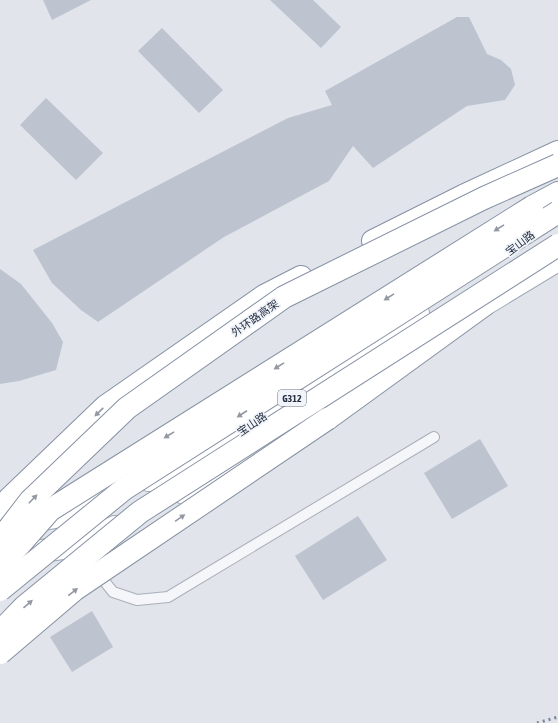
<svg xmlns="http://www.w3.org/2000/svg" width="558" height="723" font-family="'Asap Condensed','Noto Sans SC',sans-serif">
<rect width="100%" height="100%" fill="#e1e5eb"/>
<!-- building -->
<g fill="#bdc3cf">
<path d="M43 0H91L52 20Z"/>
<path d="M270 0H313L341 27 321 48Z"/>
<path d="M457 17H469L487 54 501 60 511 69 515 85 505 100 467 106 373 168 353 146 329 181 224 237 98 322 81 310 52 283 33 250 288 118 332 105 325 91Z"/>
<path d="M162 28 223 90 199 113 138 51Z"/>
<path d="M46 98 103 153 76 180 20 125Z"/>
<path d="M0 269 21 284 52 323 63 342 56 370 19 381 0 384Z"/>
<path d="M480 439 508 486 452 519 424 473Z"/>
<path d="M358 516 387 560 323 600 295 556Z"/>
<path d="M92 611 113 647 72 672 50 637Z"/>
</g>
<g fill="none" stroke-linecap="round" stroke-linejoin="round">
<defs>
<path id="lane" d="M97 572 113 592 137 600 168 597 434 437"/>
<g id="primary">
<path d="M482 306 558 260"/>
<path d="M149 480 200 459 418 313"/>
<path d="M184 493 217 477 347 393"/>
<path d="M33 521 66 515 112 496"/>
<path d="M0 557 76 546 115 527"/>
</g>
<g id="highway">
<path d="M532 207 558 193"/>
<path d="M373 241 463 196 558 152"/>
<path d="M327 419 484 305"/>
<path d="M0 511 9 499 106 406 264 296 301 277"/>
</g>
</defs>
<!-- lane casing -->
<use href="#lane" stroke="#a9afb9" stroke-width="12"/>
<!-- primary casing -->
<use href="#primary" stroke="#9ea8b8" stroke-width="24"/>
<!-- highway casing -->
<use href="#highway" stroke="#8691a3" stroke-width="24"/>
<!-- lane -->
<use href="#lane" stroke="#f4f6f9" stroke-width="10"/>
<!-- primary -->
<use href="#primary" stroke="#fff" stroke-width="22"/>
<!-- highway -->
<use href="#highway" stroke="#fff" stroke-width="22"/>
<!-- rail -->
<path stroke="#788397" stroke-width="3" stroke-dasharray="2 4" stroke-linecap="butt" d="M537 723 558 717"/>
<defs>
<g id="highway-bridge">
<path d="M0 540 30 501 127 408 284 297 484 198 558 165"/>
<path d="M0 567 50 510 532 207"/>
<path d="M0 590 124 489 558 212"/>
<path d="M0 632 24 607 140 512 558 245"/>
<path d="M0 653 74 590 327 419"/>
</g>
</defs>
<!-- highway-bridge casing -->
<use href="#highway-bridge" stroke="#8691a3" stroke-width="24" stroke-linecap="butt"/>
<!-- highway-bridge -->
<use href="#highway-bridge" stroke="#fff" stroke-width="22"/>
</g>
<!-- one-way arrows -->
<defs><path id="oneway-solid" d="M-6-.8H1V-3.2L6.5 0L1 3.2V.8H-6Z"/></defs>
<g fill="#9398a2">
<use href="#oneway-solid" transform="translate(499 228) rotate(148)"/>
<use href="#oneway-solid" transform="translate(389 297) rotate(148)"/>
<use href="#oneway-solid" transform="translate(279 366) rotate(148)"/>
<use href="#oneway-solid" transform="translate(99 412) rotate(136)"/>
<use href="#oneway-solid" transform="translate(242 414) rotate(147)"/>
<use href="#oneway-solid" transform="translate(169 435) rotate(148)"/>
<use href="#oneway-solid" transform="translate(33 499) rotate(-46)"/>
<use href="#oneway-solid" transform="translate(180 518) rotate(-34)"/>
<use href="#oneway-solid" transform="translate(73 592) rotate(-38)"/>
<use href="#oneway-solid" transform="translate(28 604) rotate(-41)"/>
</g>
<g text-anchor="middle" stroke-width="3.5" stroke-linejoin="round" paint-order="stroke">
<!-- shield labels -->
<rect fill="#f1f4f8" stroke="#646c7b" stroke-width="1" x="278" y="390" width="28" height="16" rx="3"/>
<g font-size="10" font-weight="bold" fill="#273145">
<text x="292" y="402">G312</text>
</g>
<!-- street labels -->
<g font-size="11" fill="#273145" stroke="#f1f4f8">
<text transform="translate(520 243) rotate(-37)" y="4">宝山路</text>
<text transform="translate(255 318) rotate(-35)" y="4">外环路高架</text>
<text transform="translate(252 424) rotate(-34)" y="4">宝山路</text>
</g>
</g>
</svg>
